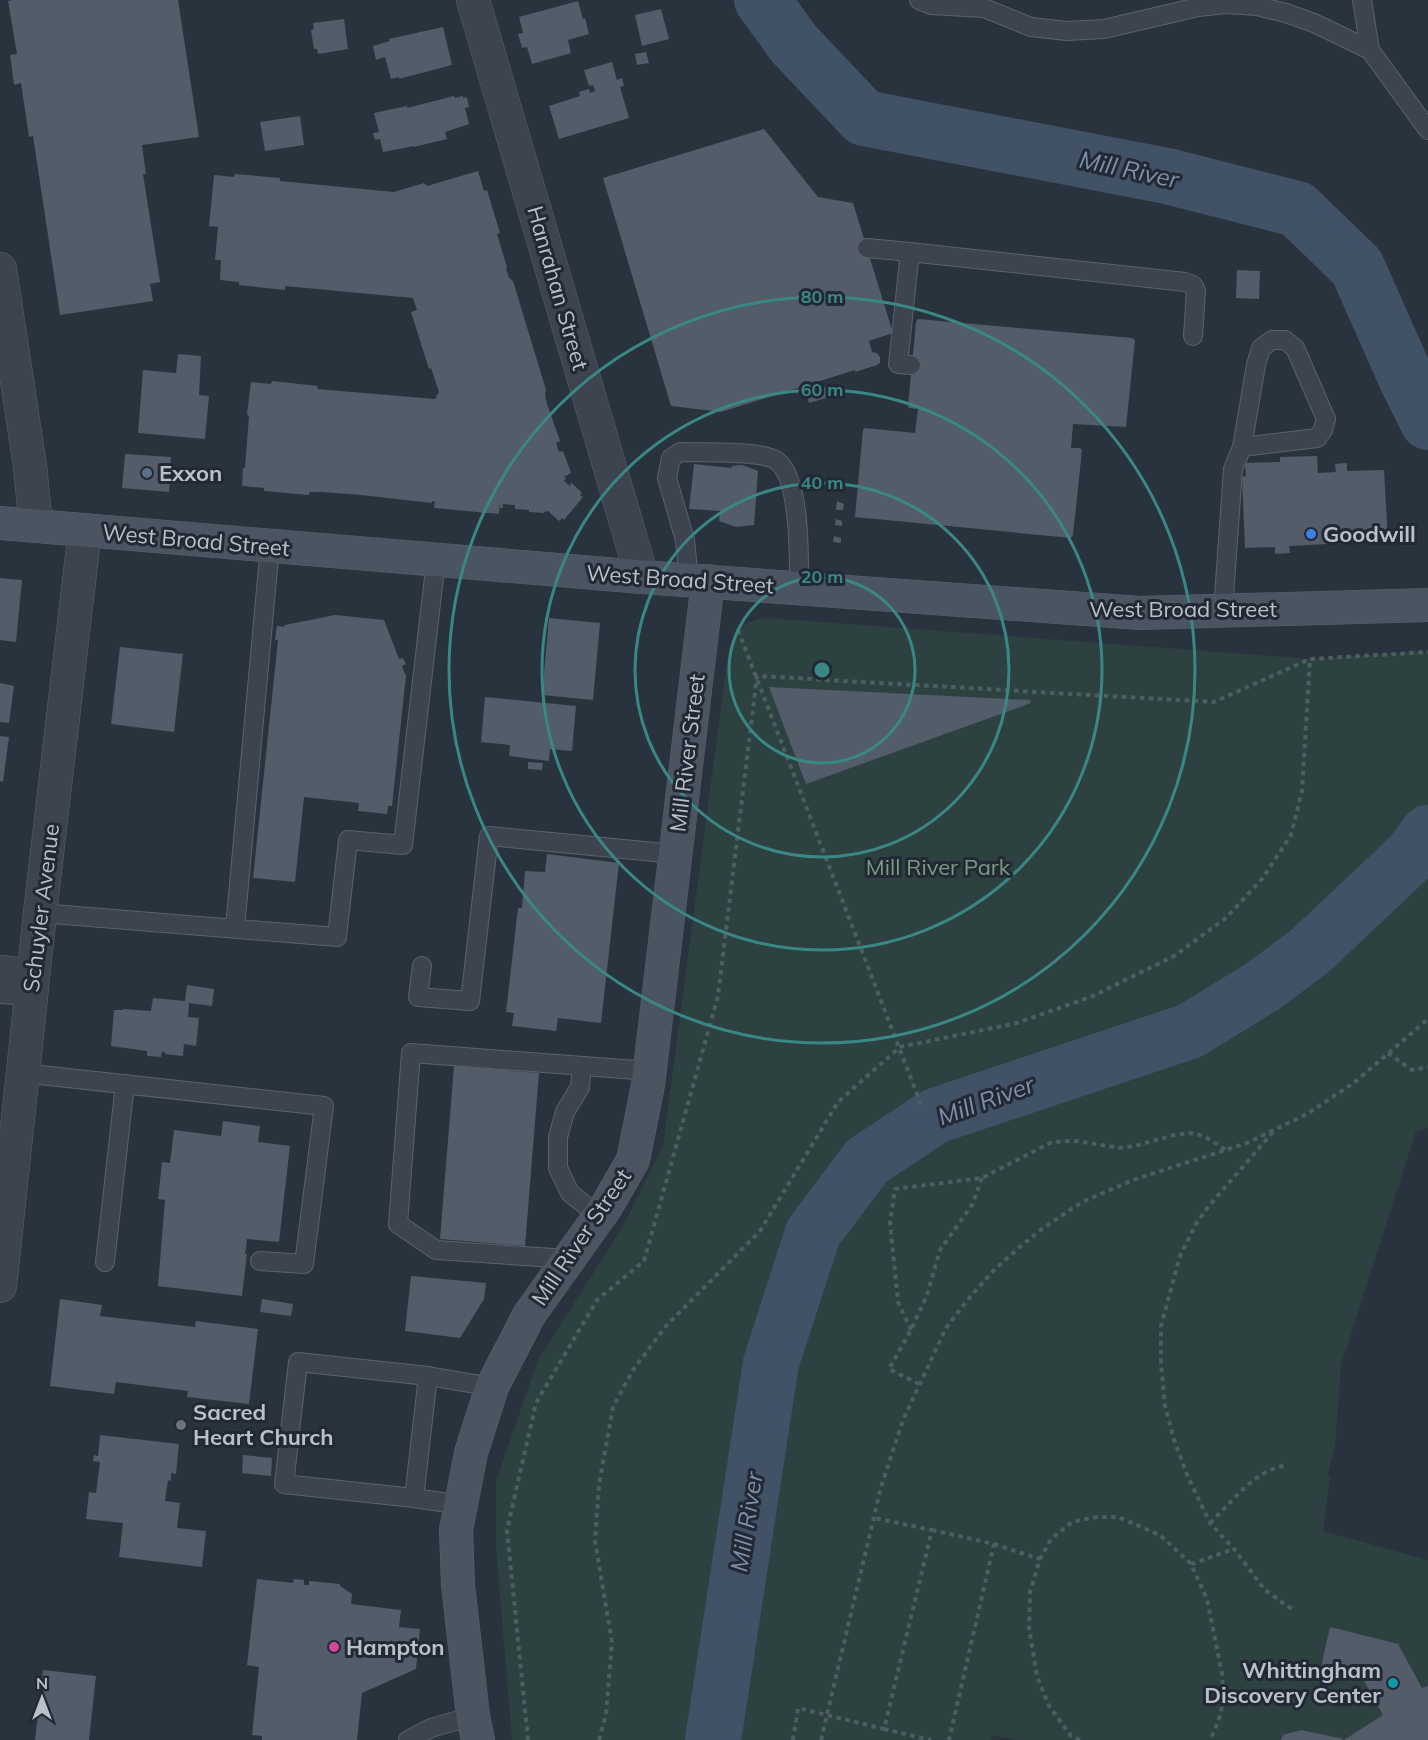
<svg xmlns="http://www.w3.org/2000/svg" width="1428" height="1740" font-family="Mulish,sans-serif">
<rect width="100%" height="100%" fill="#29333e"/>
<!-- green -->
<path fill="#2e4141" d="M769 618 1310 659 1428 651V1128L1416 1131 1341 1365 1335 1447 1328 1473 1330 1478 1323 1531 1428 1560V1740H1015L993 1735 991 1740H512L496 1548V1481L538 1360 624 1225 663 1146 728 654C734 630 744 619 769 618Z"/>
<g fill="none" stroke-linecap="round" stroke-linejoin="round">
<!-- river -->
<g stroke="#415166" stroke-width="56">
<path d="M762 0 794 44 864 118 1167 176 1297 209 1357 267 1407 380 1428 422"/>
<path d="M713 1740 771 1363 813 1233 867 1161 935 1116 1190 1031 1263 986 1310 951 1411 856 1428 833"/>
</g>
</g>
<!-- building -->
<g fill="#535c69">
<path d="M12 0H178L199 137 142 145 146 174H143L160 282 150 284 153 301 60 315 33 136 29 137 21 83 14 85 10 55 17 54 8 1Z"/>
<path d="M578 1 583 19 585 18 589 34 568 40 571 53 532 64 527 47 522 48 518 34 523 33 519 17Z"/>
<path d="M661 9 669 39 642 46 635 15Z"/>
<path d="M344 19 348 49 318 54 317 49H314L311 30 314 29 313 23Z"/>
<path d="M443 27 452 65 399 79V77L391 79 385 57 376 60 373 46 390 41 389 39Z"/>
<path d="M646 52 649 63 637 65 635 54Z"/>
<path d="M612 62 617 80 622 78 624 86 620 87 629 118 559 139 549 106 580 96 579 92 589 89 590 93 595 91 593 85 589 86 584 70Z"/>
<path d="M454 96 455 98 463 96V98L467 97 469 107 465 108 469 124 445 132 447 139 414 147V146L383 152 380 139 375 140 373 133 379 132 374 113 407 106V108Z"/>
<path d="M300 116 304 145 265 151 260 122Z"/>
<path d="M764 129 818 197 853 203 893 333 869 341 872 352 877 353 880 357V363L877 365 855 372V370L721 412 671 406 603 178Z"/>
<path d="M478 171 484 191 487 190 500 233 497 234 507 267 506 268 509 278 513 281 546 390 545 394 547 404 560 441 556 443 559 452 563 451 571 473 564 477 566 478 564 481 570 486 571 482 582 493 580 495 583 497 564 520 562 518 559 521 548 511 544 512V513L529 512V510L515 509V505L503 504V508H500V501L499 514 434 508 435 502 432 501V503L361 495 322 492H309V495L264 491V488L242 486 243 468H245L249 416 247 414 251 382 271 384 272 381 318 386 317 389 435 399 439 392 431 368 429 369 411 312 417 310 413 298 285 286V290L239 285V282L220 280 221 260H215L218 227 209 226 214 175 234 177 235 174 280 178V181L394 192 424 183 427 186Z"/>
<path d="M1237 270 1260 271 1259 299 1236 298Z"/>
<path d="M918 319 1132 338 1135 340 1126 427 1073 424 1071 448H1080L1082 450 1073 535 1071 538 855 517 863 430 865 428 915 433 918 409 909 408 908 406 916 322Z"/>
<path d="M178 354 201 356 199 395 209 396 205 439 138 433 143 370 176 373Z"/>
<path d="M830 385 831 387 835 385 837 393 832 394 833 396 809 403 806 393Z"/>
<path d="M125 454 171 457 169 492 122 488Z"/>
<path d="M1317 456 1318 473 1336 472 1335 464 1347 463V471L1384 470 1388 541 1289 546 1290 553 1275 554V547L1245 548 1242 477 1246 476 1245 463 1280 462V457Z"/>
<path d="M694 464 731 468 732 466 742 465 758 471 754 525 736 527 719 521 720 511 689 509Z"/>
<path d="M837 501 844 504 843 510H836Z"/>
<path d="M836 519 842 521V526L835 525Z"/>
<path d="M834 536 841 538V543L833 542Z"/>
<path d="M0 578 22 580 16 642 0 640Z"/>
<path d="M335 615 384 620 399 659 403 658 406 664 402 666 406 676 392 806H388L387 814 358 811 359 803 304 797 295 882 253 878 278 640H275L277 626 284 627 285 625Z"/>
<path d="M549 618 600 623 593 700 542 695Z"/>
<path d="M120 647 183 654 174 732 111 724Z"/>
<path d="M0 683 14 686 9 723 0 722Z"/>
<path d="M769 687 1030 700 1031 703 806 784Z"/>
<path d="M485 697 576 706 572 751 550 749 549 761 509 756 510 745 481 742Z"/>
<path d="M0 736 9 737 3 782 0 781Z"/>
<path d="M528 762 543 763 542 770 528 769Z"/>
<path d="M547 854 619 863 601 1023 558 1018 556 1031 512 1026 514 1013 506 1012 518 908H522L525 871 545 872Z"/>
<path d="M187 985 214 989 212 1006 189 1003 188 1017 199 1018 196 1046 184 1044 183 1056 165 1054V1052H162L161 1057 147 1056V1051L111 1046 114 1010H123V1009L151 1011 153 998 185 1001Z"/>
<path d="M454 1066 539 1073 525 1246 440 1239Z"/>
<path d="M223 1121 260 1126 258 1142 290 1146 279 1242 247 1239 245 1254H247L242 1296 158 1286 165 1200 158 1199 162 1162 170 1163 174 1130 221 1136Z"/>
<path d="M411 1276 486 1283 484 1299 460 1338 405 1331Z"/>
<path d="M60 1299 102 1305 100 1316 195 1327 196 1321 258 1329 249 1404 187 1397 188 1391 116 1382 114 1394 50 1386Z"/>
<path d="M262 1299 293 1304 291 1316 260 1312Z"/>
<path d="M100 1435 179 1444 176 1474 171 1473V1481L168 1480 165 1501 180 1503 177 1528 206 1531 202 1567 119 1557 123 1523 86 1519 89 1492 96 1493 100 1462 93 1461 94 1455 98 1456Z"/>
<path d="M243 1455 272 1458 271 1476 242 1473Z"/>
<path d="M257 1579 293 1583 294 1579 304 1580V1585H309V1581L340 1584V1586L352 1594 351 1604 401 1610 399 1627 420 1629 416 1669 362 1693 357 1740H262V1736L252 1735 259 1667 247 1665Z"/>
<path d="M1330 1627 1398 1644 1422 1688 1428 1686V1740H1344L1383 1715 1364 1681 1321 1667Z"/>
<path d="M43 1670 96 1676 89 1740H35Z"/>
<path d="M1301 1730 1343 1739V1740H1281L1283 1735Z"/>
</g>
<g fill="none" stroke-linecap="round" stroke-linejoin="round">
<defs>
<g id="lane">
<path d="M919 0 931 5 984 8 1031 27 1067 31 1104 29 1198 7 1225 4 1257 6 1286 13 1314 23 1370 50"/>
<path d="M1362 0 1370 50 1428 130"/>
<path d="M867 248 910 252"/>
<path d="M911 365 898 364 910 252 1185 282 1193 285 1196 291 1193 336"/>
<path d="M689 580 685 540 667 478 671 458 680 452C701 453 763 450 777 461 801 479 799 559 799 587"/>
<path d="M1223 611 1233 469 1242 447 1256 365 1261 348 1272 340H1285L1295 348 1326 419 1323 430 1317 438 1242 447"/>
<path d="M40 913 337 937 348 840 403 845 436 560"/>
<path d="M235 928 270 546"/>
<path d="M422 966 418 997 470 1001 489 836 675 854"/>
<path d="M0 994 31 996"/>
<path d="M582 1066 580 1087 565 1112 558 1137V1168L570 1193 599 1216"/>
<path d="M22 1073 324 1106 304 1264 260 1261"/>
<path d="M568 1259 436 1250 398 1224 411 1053 649 1071"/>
<path d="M105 1262 125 1084"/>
<path d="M414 1498 428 1376"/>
<path d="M461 1505 414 1498 284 1484 298 1362 428 1376 492 1387"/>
<path d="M408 1740 431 1728 473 1716"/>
</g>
<g id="street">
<path d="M473 0 642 577"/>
<path d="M0 269 30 466 36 526"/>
<path d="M0 972 33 976"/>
<path d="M0 1286 40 913 85 530"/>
</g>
<g id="secondary">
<path d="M0 523 642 577 1140 613 1428 605"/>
<path d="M478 1740 473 1716 458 1585 456 1530 471 1453 492 1387 529 1315 606 1207 633 1160 648 1085 708 581"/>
</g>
</defs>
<!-- lane casing -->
<use href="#lane" stroke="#5b626c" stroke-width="20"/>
<!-- street casing -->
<use href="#street" stroke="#5b626c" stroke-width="34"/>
<!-- secondary casing -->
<use href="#secondary" stroke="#5b626c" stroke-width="34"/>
<!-- path -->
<g stroke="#4d5e60" stroke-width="4" stroke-dasharray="4.5 4.5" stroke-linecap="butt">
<path d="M738 630 922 1107"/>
<path d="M1388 1053 1412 1070 1428 1067"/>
<path d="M1273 1132 1208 1207 1196 1224 1180 1256 1161 1326V1364L1165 1406 1174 1440 1188 1477 1210 1523 1234 1549 1265 1590 1293 1610"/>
<path d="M911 1330 898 1302 890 1223 895 1189 982 1178 1050 1143 1064 1141H1077L1120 1148 1135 1146 1174 1135 1190 1133 1204 1136 1226 1150"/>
<path d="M919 1384 889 1369 911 1330 927 1295 940 1250 972 1205 982 1178"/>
<path d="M1210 1523C1234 1500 1253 1471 1287 1465"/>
<path d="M932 1530 994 1544 949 1740"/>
<path d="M994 1544 1040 1559"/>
<path d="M1191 1564 1234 1549"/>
<path d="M884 1729 931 1740"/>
<path d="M528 1740 507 1530 536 1403 597 1300 644 1261 718 996 757 676 1214 702 1310 659 1428 652"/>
<path d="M599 1740 606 1714 612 1642 595 1541 599 1485 613 1407 633 1370 666 1326 760 1231 838 1102 900 1047 1017 1023 1093 996 1174 956 1226 918 1262 879 1291 835 1302 791 1310 659"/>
<path d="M793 1740 798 1708 884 1729 932 1530 874 1518"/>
<path d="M821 1740 881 1487 903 1420 946 1328 970 1297 996 1268 1021 1246 1042 1229 1082 1202 1133 1180 1247 1143 1307 1114 1355 1082 1428 1019"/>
<path d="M1080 1740 1071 1736 1049 1706 1037 1676 1029 1628 1030 1592 1040 1559 1051 1539 1072 1522 1097 1517H1118L1160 1535 1191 1564 1207 1599 1222 1674 1223 1691 1221 1713 1214 1732 1209 1740"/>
</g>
<!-- lane -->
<use href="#lane" stroke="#3d444f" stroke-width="18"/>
<!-- street -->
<use href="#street" stroke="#3d444f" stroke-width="33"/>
<!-- secondary -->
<use href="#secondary" stroke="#4b5461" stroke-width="33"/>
</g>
<!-- distance rings -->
<g fill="none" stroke="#3a8885" stroke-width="3">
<circle cx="822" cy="670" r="93"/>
<circle cx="822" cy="670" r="187"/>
<circle cx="822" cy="670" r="280"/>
<circle cx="822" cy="670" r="373"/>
</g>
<!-- markers -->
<circle fill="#5c6f8a" stroke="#222934" stroke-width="2" cx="147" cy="473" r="6"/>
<circle fill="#3f7fe0" stroke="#222934" stroke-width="2" cx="1311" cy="534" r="6"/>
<circle fill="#6b7280" stroke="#222934" stroke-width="2" cx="181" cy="1425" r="6"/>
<circle fill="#d1479c" stroke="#222934" stroke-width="2" cx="334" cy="1647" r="6"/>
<circle fill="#0f9aa8" stroke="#222934" stroke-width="2" cx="1393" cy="1683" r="6"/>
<g text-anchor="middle" stroke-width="6" stroke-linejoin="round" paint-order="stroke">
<!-- street labels -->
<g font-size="22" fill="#b9c0c9" stroke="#222934">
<text transform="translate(558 288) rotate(74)" y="8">Hanrahan Street</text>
<text transform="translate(196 540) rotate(5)" y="8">West Broad Street</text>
<text transform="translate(680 579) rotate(4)" y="8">West Broad Street</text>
<text x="1183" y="617">West Broad Street</text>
<text transform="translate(687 753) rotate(-83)" y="8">Mill River Street</text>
<text transform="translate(41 908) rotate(-83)" y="8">Schuyler Avenue</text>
<text transform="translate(581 1237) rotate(-56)" y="8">Mill River Street</text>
</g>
<!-- poi labels -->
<g font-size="22" font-weight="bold" fill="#b9c0c9" stroke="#222934" text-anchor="start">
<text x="159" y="481">Exxon</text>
<text x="1323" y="542">Goodwill</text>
<text x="193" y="1420">Sacred<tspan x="193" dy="25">Heart Church</tspan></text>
<text x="346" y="1655">Hampton</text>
<text x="1381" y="1678" text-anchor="end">Whittingham<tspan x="1381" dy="25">Discovery Center</tspan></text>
</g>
<!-- park labels -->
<g font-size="22" fill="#7a9c82" stroke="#222934">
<text x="938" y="875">Mill River Park</text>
</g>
<!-- water labels -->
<g font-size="24" font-style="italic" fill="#7e91a9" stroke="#222934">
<text transform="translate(1129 170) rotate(12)" y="8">Mill River</text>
<text transform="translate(986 1101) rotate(-20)" y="8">Mill River</text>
<text transform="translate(747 1522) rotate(-81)" y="8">Mill River</text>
</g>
</g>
<circle cx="822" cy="670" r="9" fill="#3a8885" stroke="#222934" stroke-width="3"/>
<g font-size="18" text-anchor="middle" font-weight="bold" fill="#3a8885" stroke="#222934" stroke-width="6" stroke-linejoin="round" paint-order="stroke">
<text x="822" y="303">80 m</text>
<text x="822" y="396">60 m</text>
<text x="822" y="489">40 m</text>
<text x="822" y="583">20 m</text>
</g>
<!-- north arrow -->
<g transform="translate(42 1698)" stroke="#222934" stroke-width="4.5" paint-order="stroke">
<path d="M0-4.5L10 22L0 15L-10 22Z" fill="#b9c0c9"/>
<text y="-9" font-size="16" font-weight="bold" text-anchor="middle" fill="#b9c0c9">N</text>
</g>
</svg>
